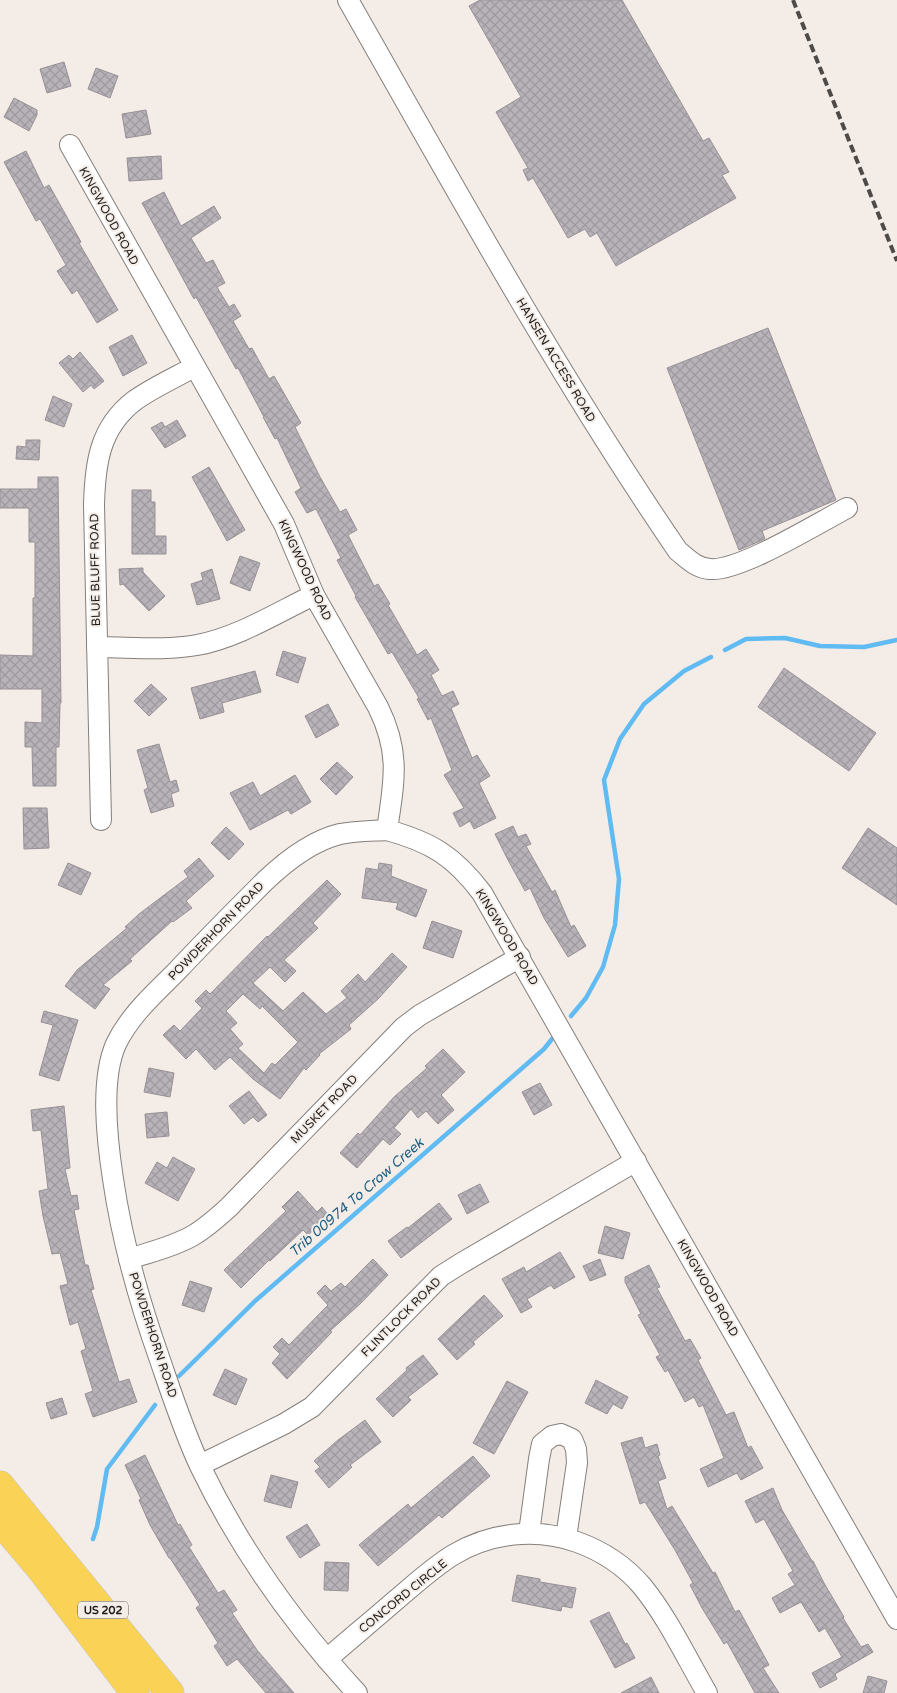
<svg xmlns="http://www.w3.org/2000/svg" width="897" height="1693" font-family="'Varela Round',sans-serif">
<defs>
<pattern id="building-cross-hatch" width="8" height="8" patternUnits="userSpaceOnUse" patternTransform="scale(1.25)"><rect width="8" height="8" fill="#b8b3b8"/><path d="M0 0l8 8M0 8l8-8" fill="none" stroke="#9e999e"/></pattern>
</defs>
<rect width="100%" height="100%" fill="#f3ece7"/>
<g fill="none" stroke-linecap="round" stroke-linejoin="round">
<!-- stream -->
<g stroke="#61bbf3" stroke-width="4.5">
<path d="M725 650 746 639 785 638 820 646 864 647 897 640"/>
<path d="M571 1016 586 998 603 967 615 925 619 879 604 780 620 739 644 704 684 671 711 657"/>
<path d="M179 1376 255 1301 544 1049 552 1039"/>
<path d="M93 1539 97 1527 107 1469 155 1405"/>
</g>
</g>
<!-- building -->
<g fill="url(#building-cross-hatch)" stroke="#979196" fill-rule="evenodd">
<path d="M480 0H622L703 141 709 138 729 172 722 175 736 198 616 266 597 233 590 237 585 229 568 238 533 178 528 181 523 170 528 168 496 112 521 97 469 6Z"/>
<path d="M64 62 71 86 47 93 40 69Z"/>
<path d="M96 68 118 76 110 98 88 89Z"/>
<path d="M14 98 37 110V115L29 131 4 117Z"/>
<path d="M146 110 151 134 126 138 122 114Z"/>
<path d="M26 151 44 188 49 185 81 242 79 243 118 310 97 323 77 290 72 294 57 271 66 265 40 219 36 221 4 162Z"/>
<path d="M161 156 162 179 129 181 127 158Z"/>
<path d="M164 192 181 226 214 206 221 218 191 238 206 263 213 260 225 283 217 287 229 307 234 304 241 316 233 321 249 349 252 348 269 379 274 376 301 423 295 427 320 477 340 512 346 509 357 530 348 535 374 586 378 584 390 604 388 605 417 655 426 649 439 670 431 675 442 696 453 691 459 704 451 708 472 758 477 755 490 776 479 783 496 818 474 829 470 821 460 827 453 813 464 808 444 775 452 770 431 718 428 720 417 699 419 698 392 652 388 654 355 597 356 596 337 560 341 558 316 509 307 513 295 492 301 488 277 438 275 439 263 417H264L238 368 236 369 196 297 194 299 142 203Z"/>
<path d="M768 328 836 500 762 531 765 539 739 550 667 368Z"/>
<path d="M132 335 147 363 123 376 109 347Z"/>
<path d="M80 352 104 381 94 389 91 385 83 392 59 363 69 355 73 359Z"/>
<path d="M53 396 72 404 64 427 45 420Z"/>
<path d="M177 420 186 436 165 448 151 428 162 422 165 427Z"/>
<path d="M26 440H40L39 460 16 459 17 446 26 447Z"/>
<path d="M209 467 245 530 227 541 192 477Z"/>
<path d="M38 477H58L61 703H60L59 747H56V786H33L32 747H25V722L42 723V689H0V655L33 656V598H35V542H29V508H0V489H38Z"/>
<path d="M132 490H151V502H155V536H166V554H132Z"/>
<path d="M240 556 260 563 250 591 230 583Z"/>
<path d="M143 568V572L165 596 149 611 123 584 120 585 119 569Z"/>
<path d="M212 569 220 599 197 605 191 584 203 580 201 573Z"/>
<path d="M283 651 306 658 298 683 276 675Z"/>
<path d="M784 668 876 733 849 771 758 707Z"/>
<path d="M255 671 261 692 222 703 224 712 200 719 191 688Z"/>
<path d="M151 684 167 699 149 716 134 701Z"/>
<path d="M328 704 339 725 316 738 305 716Z"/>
<path d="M159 744 170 782 176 780 179 791 171 794 174 806 151 813 144 790 148 788 137 750Z"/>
<path d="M337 762 353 777 336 795 320 779Z"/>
<path d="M295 775 311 802 291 814 288 810 250 830 230 793 253 782 260 796Z"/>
<path d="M23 808H47L49 848 24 849Z"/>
<path d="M513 826 518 837 526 834 531 844 526 846 552 892 555 890 571 927 574 925 586 946 568 957 544 918 530 888 525 891 508 860 495 834Z"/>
<path d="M226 827 244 844 229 860 211 843Z"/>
<path d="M868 828 897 848V905L842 868Z"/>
<path d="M199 858 214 876 186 901 192 908 173 922 172 921 130 959 132 961 103 985 110 989 95 1009 65 986 77 970 127 928 125 927 139 914 188 877 184 871Z"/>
<path d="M68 863 91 873 81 895 58 885Z"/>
<path d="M379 863 392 865 391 876 427 890 416 917 396 909 398 903 362 898 366 868 378 870Z"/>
<path d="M327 880 341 894 313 923 318 928 284 960 296 971 285 982 270 967 253 983 283 1011 303 992 326 1014 347 998 341 991 358 974 365 982 392 953 407 967 378 999 349 1025 351 1029 319 1054 320 1055 306 1070 304 1068 280 1099 253 1079 230 1057 215 1070 196 1049 186 1059 163 1035 174 1025 180 1031 202 1008 195 1001 206 990 210 994 267 936 268 937ZM243 994 260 1009 262 1006 298 1042 275 1065 272 1063 264 1073 238 1048 243 1044 230 1029 237 1023 226 1011Z"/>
<path d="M432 921 462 931 453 958 423 948Z"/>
<path d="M44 1011 78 1020 59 1081 39 1075 53 1025 41 1022Z"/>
<path d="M443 1049 465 1072 441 1095 454 1110 438 1124 426 1111 418 1118 411 1109 394 1128 401 1134 390 1145 383 1139 357 1168 340 1153 358 1133 360 1135 394 1097 427 1068 425 1066Z"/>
<path d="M149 1068 174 1073 170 1097 144 1092Z"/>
<path d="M540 1083 552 1105 534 1115 522 1092Z"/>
<path d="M249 1091 267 1115 258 1122 253 1117 244 1124 229 1106Z"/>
<path d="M64 1106 70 1168 65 1169 71 1196 77 1195 79 1209 74 1210 85 1265H88L94 1289 91 1290 119 1382 129 1379 137 1402 93 1417 85 1394 93 1391 81 1351 86 1349 78 1322 70 1325 60 1286 68 1284 60 1253 52 1254 43 1216 39 1191 48 1189 41 1130 33 1131 31 1110Z"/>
<path d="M167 1112 169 1136 147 1138 145 1114Z"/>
<path d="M173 1157 195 1169 178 1201 145 1183 157 1162 167 1168Z"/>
<path d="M480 1184 489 1202 467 1214 458 1195Z"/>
<path d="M298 1191 317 1212 322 1207 329 1216 308 1235 303 1230 270 1261 269 1260 241 1288 224 1270 286 1211 282 1207Z"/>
<path d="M439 1203 452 1219 401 1258 388 1241 407 1227 408 1228Z"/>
<path d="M605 1226 630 1233 623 1259 598 1253Z"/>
<path d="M560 1252 575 1277 554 1289 551 1285 527 1299 532 1307 521 1313 502 1279 524 1267 526 1272Z"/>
<path d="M373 1259 388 1275 360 1304 330 1331 332 1332 287 1379 272 1363 280 1354 273 1347 282 1338 289 1345 328 1305 317 1293 325 1285 331 1291 341 1283 345 1287Z"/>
<path d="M600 1259 606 1275 590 1281 583 1266Z"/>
<path d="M649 1265 660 1287 657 1288 685 1341 690 1339 701 1358 698 1360 726 1415 734 1412 748 1448 751 1446 763 1468 741 1480 737 1473 708 1487 700 1469 724 1458 703 1405 699 1407 694 1397 685 1402 668 1370 665 1372 656 1357 660 1355 638 1315 641 1314 625 1282V1277Z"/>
<path d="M190 1281 212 1288 204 1312 182 1305Z"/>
<path d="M484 1295 503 1316 473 1342 475 1344 457 1360 438 1339Z"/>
<path d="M423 1355 438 1374 408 1397 411 1400 393 1417 376 1399 407 1370 406 1368Z"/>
<path d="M225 1369 247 1379 236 1405 213 1395Z"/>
<path d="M596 1380 628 1397 622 1409 613 1404 607 1414 585 1403Z"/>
<path d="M507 1381 528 1392 494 1454 473 1443Z"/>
<path d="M62 1398 67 1414 51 1419 46 1403Z"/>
<path d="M365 1420 381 1442 350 1465 352 1467 329 1488 315 1471 320 1467 314 1461 338 1440Z"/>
<path d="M642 1437 645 1448 657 1444 660 1455 658 1456 666 1478 658 1481 667 1509 672 1506 713 1573 715 1572 735 1612 739 1610 769 1665 763 1668 779 1693H755L727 1642 724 1644 702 1608 690 1585 693 1583 675 1550 645 1502 640 1504 621 1443Z"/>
<path d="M145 1455 178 1525 180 1524 192 1545 189 1547 218 1593 224 1590 237 1610 232 1613 257 1650 294 1693H266L237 1659 227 1666 214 1646 218 1643 196 1608 200 1605 170 1558H169L150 1525 139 1500 141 1499 125 1465Z"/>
<path d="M473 1456 490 1476 442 1518 439 1515 378 1566 359 1545 408 1504 411 1508Z"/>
<path d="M271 1475 298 1482 291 1508 264 1501Z"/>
<path d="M773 1488 782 1510 812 1561H813L824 1583 844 1617 843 1618 861 1647 868 1644 873 1652 835 1674 837 1679 820 1688 812 1673 842 1657 825 1628 819 1632 801 1602 780 1613 772 1598 795 1585 788 1574 793 1571 764 1519 756 1523 745 1501Z"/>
<path d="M307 1524 320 1545 300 1558 286 1537Z"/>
<path d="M325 1562 349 1563 348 1591 324 1590Z"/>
<path d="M517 1575 540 1579V1582L576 1588 572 1608 562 1606 561 1611 512 1601Z"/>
<path d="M609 1612 625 1644 627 1643 635 1658 615 1668 590 1621Z"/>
<path d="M868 1676 887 1681 884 1693H863Z"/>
<path d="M651 1677 659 1693H621Z"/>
</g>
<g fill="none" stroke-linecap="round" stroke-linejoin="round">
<defs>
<g id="minor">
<path d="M348 0C454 186 557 374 678 551 688 559 696 568 710 569 739 572 818 523 847 508"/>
<path d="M70 145 284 524 314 595 378 707C401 753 394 782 387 830 431 842 454 856 482 893L897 1619"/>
<path d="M97 647C130 647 165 651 197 645 237 638 278 612 314 595"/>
<path d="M101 820 94 505C95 465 99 428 134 401 150 389 176 377 194 367"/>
<path d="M129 1259C150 1252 173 1247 192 1236 206 1228 218 1217 229 1207L404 1027 420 1015 520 957"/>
<path d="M200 1465 284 1424 312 1407 441 1276 460 1264 636 1161"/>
<path d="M529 1533 539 1459 542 1444 552 1436 561 1434 572 1439 576 1449 577 1463 566 1538"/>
<path d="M327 1659C350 1639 373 1620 396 1600 414 1585 432 1568 453 1555 490 1533 535 1527 577 1542 602 1551 624 1565 642 1586 668 1618 686 1657 707 1693"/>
<path d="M357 1693C295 1626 240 1549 200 1466 184 1432 172 1395 160 1360 139 1301 122 1241 113 1179 107 1140 100 1080 116 1044 130 1015 154 994 176 972 205 941 235 911 265 881 286 861 311 841 340 834 355 831 371 831 387 830"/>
</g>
<g id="highway">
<path d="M0 1485 170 1693"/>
<path d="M0 1521 39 1567 135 1693"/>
</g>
</defs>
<!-- minor casing -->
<use href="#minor" stroke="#857f7b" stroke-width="22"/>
<!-- highway casing -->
<use href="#highway" stroke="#c9c8c8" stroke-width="29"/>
<!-- minor -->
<use href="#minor" stroke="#fff" stroke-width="20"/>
<!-- highway -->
<use href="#highway" stroke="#fad255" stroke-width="28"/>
<!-- rail -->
<path stroke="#4e4a48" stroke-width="4" stroke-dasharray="8 4" stroke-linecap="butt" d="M793 0 897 261"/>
</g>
<g text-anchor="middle" stroke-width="4" stroke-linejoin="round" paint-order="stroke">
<!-- shield labels -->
<rect fill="#f3ece7" stroke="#5d5a57" stroke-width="1" x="78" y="1601.5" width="50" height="17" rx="4"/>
<g font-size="11" font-weight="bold" fill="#1d1b19">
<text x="103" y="1614">US 202</text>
</g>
<!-- street labels -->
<g font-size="12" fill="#1d1b19" stroke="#f3ece7">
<text transform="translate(109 216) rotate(61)" y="4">KINGWOOD ROAD</text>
<text transform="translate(556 360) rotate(59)" y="4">HANSEN ACCESS ROAD</text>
<text transform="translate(95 570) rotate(-91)" y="4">BLUE BLUFF ROAD</text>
<text transform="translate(305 570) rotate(65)" y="4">KINGWOOD ROAD</text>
<text transform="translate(216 931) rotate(-46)" y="4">POWDERHORN ROAD</text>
<text transform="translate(507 937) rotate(59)" y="4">KINGWOOD ROAD</text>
<text transform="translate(324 1109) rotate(-46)" y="4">MUSKET ROAD</text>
<text transform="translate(708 1288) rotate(60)" y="4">KINGWOOD ROAD</text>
<text transform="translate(401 1317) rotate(-45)" y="4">FLINTLOCK ROAD</text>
<text transform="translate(153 1335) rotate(72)" y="4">POWDERHORN ROAD</text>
<text transform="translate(403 1596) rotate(-39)" y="4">CONCORD CIRCLE</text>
</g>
<!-- water labels -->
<g font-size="14" font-style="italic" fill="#195d82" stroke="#f3ece7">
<text transform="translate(356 1197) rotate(-41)" y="5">Trib 00974 To Crow Creek</text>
</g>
</g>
</svg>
